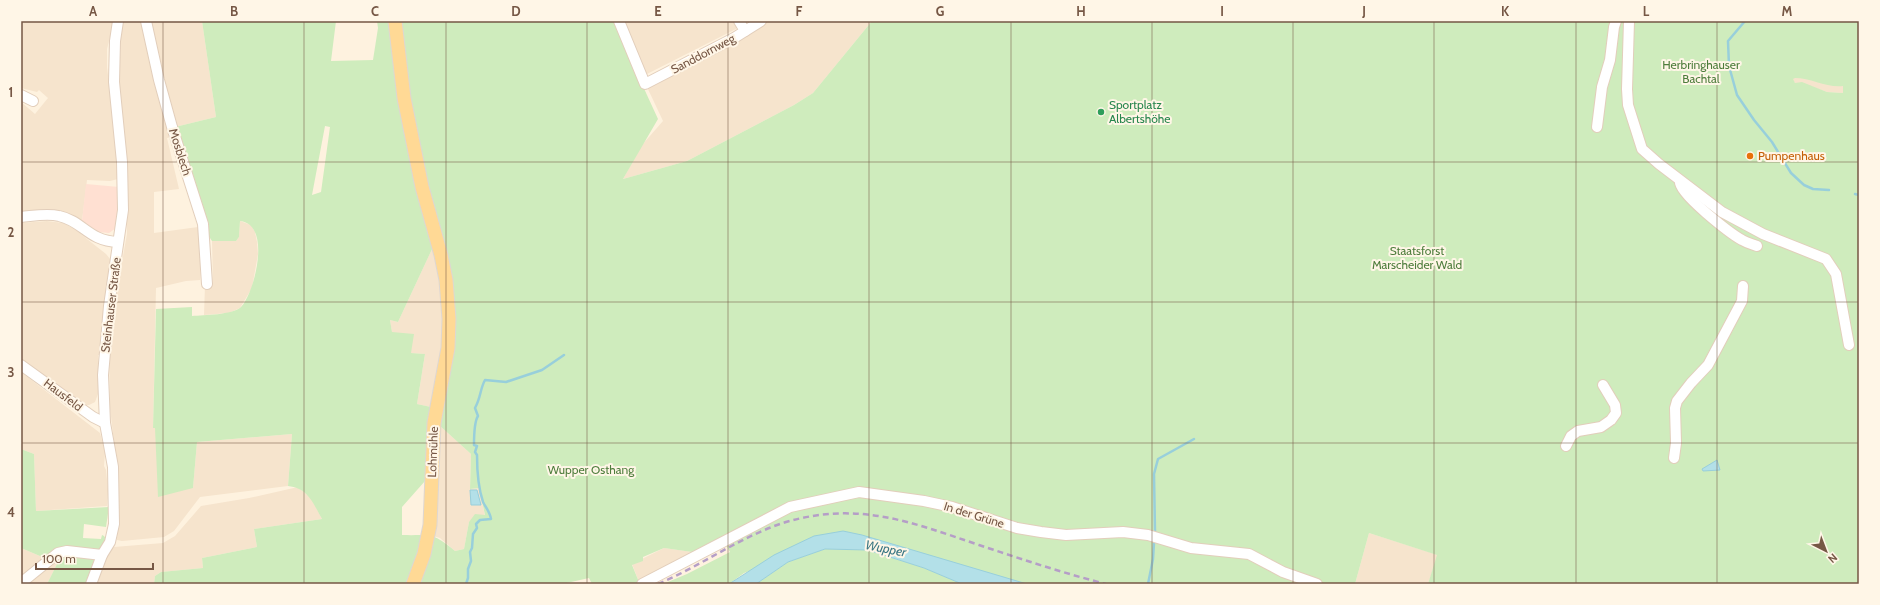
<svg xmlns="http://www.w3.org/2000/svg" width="1880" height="605" font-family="Cabin,sans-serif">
<rect width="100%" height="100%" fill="#fef2df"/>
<!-- residential -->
<g fill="#f6e4cd">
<path d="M21 21H114L107 49V67L116 139 118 179 110 181 87 180 82 221 63 212H21V102L35 114 48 98 39 90 37 92 21 88Z"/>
<path d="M124 21H143L172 137 167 138 179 189 154 192V233L198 227 201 249 200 280 186 281 156 288 153 428H155L193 488 197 442 292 434 288 486 200 497 174 531 164 537 122 541 117 540 119 485 110 408 109 346 110 328 127 234V170L119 87 121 33Z"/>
<path d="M148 21H202L216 117 175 127Z"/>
<path d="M621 21H734L737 26 736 29 645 75Z"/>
<path d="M767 21H872L813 93 794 105 687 161 623 179 642 145 663 121 647 87 736 40Z"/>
<path d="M1799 75 1843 76V93L1827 92 1802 83H1795L1792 79Z"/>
<path d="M47 221 63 223 73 228 106 254 110 259 101 355H98V394L95 402 89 405H85L21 361V223Z"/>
<path d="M240 221 251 225 255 232 257 242 258 254 252 288 240 308 229 313 204 315 205 285 213 284 212 241H236L239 237Z"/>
<path d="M433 247 441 283 443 300V347L431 407 417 404 425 354 411 353 392 332 390 320 398 322Z"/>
<path d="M21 372 100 433 105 452 104 466 106 470 108 490 107 506 36 511 34 454 21 449Z"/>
<path d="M439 425 471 454 470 489 479 488 485 516 469 522 464 549 455 551 440 538 430 535Z"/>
<path d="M298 487 312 499 322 519 254 529 257 547 202 558 203 568 161 572 155 576 154 584H94L108 553 114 547 163 543 175 536 201 506 249 498Z"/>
<path d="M1369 533 1438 555 1428 584H1355Z"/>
<path d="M21 548 47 559 62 554 47 584H21Z"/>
<path d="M664 548 692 552 693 553 639 582 632 564Z"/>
</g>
<!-- commercial -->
<path fill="#ffe0d2" d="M86 184 119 187 116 228 109 233 99 232 82 221Z"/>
<!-- green -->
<g fill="#cfecbd" fill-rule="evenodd">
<path d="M202 21H336L331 61 373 60 378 28 377 21H613L658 119 623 179 687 161 794 105 813 93 872 21H1859V584H1428L1437 555 1369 533 1355 584H989L878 546 824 542 744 573 729 584H663L687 574 730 552 726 545 693 553 692 552 664 548 643 557V561L632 565 639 582 632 584H592L589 578 562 584H154L155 576 161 572 203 568 202 558 257 547 254 529 322 519C313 503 308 488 288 486L292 434 197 442 193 488 158 497 155 428H153L156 309 192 307V316C204 315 232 315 241 307 255 292 272 224 240 221L239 237 236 241H212L208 235 175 127 216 117ZM1795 78C1811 78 1827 88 1843 86V93L1827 92 1802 82 1795 83 1793 79ZM325 126 330 127 321 192 312 195ZM433 247 455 341 439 425 471 454 470 489 479 488 485 515 475 514 469 522 464 549 455 551C431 531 430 536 402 535V507L425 481 431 407 417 404 425 354 411 353 414 334 392 332 390 320 398 322Z"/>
<path d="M21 449 34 454 36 511 109 507 106 527 84 524 83 538 101 539 102 535 104 536 106 539 101 550 47 559 21 548Z"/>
<path d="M825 549 868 550 924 568 962 584H756L788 562Z"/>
<path d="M62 554 97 557 86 584H47Z"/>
</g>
<!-- water -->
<g fill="#b3e0e8" stroke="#98cfdb">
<path d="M1717 460 1720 470 1703 471 1702 469Z"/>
<path d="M470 490H477L481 505H471Z"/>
<path d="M843 531 862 535 1027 584H962L924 568 868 550 825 549 788 562 756 584H729L774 555 814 536Z"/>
</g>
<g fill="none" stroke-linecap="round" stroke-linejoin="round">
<!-- stream -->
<g stroke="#98cfdb" stroke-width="2.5">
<path d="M1745 21 1728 41 1729 66 1737 95 1754 120 1772 142 1791 173 1804 185 1813 189 1829 190"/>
<path d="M1855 194 1859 195"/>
<path d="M1155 532 1154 474 1158 459 1194 439"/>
<path d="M466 584 468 578V569L471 561 470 552 472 548 473 534 477 528 476 524 480 520 491 519C490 512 486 508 483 502 478 487 477 471 477 455L475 452 477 446 474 445C474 437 474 422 478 416L475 408C481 397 480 389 485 380L506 382 542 370 564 355"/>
<path d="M1148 584 1153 559 1154 543"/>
</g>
<defs>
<g id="minor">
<path d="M146 21 159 80 172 127 203 224 207 284"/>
<path d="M619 21 645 84 734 38 761 21"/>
<path d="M739 21 745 31"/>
<path d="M1629 21 1627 89 1628 105 1642 149 1659 164 1722 212 1763 234 1826 259 1836 274 1849 345"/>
<path d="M21 95 33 101"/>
<path d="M1597 127 1602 87 1610 60 1614 27 1616 21"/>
<path d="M1680 182C1678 193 1731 234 1742 240 1747 243 1752 244 1757 246"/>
<path d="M21 217C33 216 47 213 59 216 83 221 88 241 118 242"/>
<path d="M21 365 93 417 105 423"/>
<path d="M1566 446 1571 436 1578 431 1601 427 1611 420 1616 413 1615 405 1603 385"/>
<path d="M1674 458 1676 443 1675 408 1677 401 1691 383 1708 365 1742 301 1743 286"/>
<path d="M21 583 58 553 67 551 102 555"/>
<path d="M91 584 102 555 110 542 114 524 113 467 105 423 103 375 109 306 123 210 122 162 114 82 115 41 118 21"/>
<path d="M642 584 790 507 859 492 924 501 952 507 1017 528 1041 532 1066 535 1123 532 1148 535 1191 548 1249 554 1283 572 1317 584"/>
</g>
<path id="major" d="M395 21 404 98 422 187 441 255 446 280 449 319 448 348 434 423 430 525 424 554 413 584"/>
</defs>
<!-- minor casing -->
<use href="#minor" stroke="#e2cebb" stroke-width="12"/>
<!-- major casing -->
<use href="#major" stroke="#ded7d2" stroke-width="15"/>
<!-- minor -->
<use href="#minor" stroke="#fff" stroke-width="10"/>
<!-- major -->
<use href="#major" stroke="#ffd995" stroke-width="13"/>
<!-- rail -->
<path stroke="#b59ec7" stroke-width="2.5" stroke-dasharray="6 4" stroke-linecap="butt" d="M658 584C701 566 741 536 786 522 859 501 911 522 979 545 1021 559 1063 573 1106 584"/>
</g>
<!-- grid -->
<path fill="none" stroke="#765745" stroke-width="1" stroke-opacity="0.55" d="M163 21V584M304 21V584M446 21V584M587 21V584M728 21V584M869 21V584M1011 21V584M1152 21V584M1293 21V584M1434 21V584M1576 21V584M1717 21V584M21 162H1859M21 302H1859M21 443H1859"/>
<!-- markers -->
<circle fill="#2e9e5b" stroke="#fff6e7" stroke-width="1.5" cx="1101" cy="112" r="4"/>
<circle fill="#e8710a" stroke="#fff6e7" stroke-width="1.5" cx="1750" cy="156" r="4"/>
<g text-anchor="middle" stroke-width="4" stroke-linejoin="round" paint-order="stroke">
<!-- street labels -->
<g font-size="12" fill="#765745" stroke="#fff6e7">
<text transform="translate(703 54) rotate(-28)" y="4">Sanddornweg</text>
<text transform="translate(180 152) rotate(72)" y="4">Mosblech</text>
<text transform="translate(111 305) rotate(-83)" y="4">Steinhauser Straße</text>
<text transform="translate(63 395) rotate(37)" y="4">Hausfeld</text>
<text transform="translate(433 452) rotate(-88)" y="4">Lohmühle</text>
<text transform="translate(974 515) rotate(17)" y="4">In der Grüne</text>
</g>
<!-- park labels -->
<g font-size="12" fill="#4e7d3c" stroke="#fff6e7">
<text x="1701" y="69">Herbringhauser<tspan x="1701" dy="14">Bachtal</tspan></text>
<text x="1417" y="255">Staatsforst<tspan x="1417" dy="14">Marscheider Wald</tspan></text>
<text x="591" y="474">Wupper Osthang</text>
</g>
<!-- leisure labels -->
<g font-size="12" fill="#27864d" stroke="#fff6e7" text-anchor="start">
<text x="1109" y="109">Sportplatz<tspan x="1109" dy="14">Albertshöhe</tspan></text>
</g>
<!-- food labels -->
<g font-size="12" fill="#c56008" stroke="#fff6e7" text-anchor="start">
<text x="1758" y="160">Pumpenhaus</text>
</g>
<!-- water labels -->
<g font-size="13" font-style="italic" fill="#3b7784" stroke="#fff6e7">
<text transform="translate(886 548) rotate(11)" y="5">Wupper</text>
</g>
</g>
<!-- border -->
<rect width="1880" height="605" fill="none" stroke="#fff6e7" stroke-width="44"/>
<!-- north arrow -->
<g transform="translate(1826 551) rotate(138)" stroke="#fff6e7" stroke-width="3" paint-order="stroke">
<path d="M0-3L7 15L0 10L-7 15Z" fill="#765745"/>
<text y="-6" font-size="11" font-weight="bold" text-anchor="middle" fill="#765745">N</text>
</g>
<!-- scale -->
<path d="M36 563v6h117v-6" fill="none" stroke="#765745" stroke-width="2"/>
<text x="42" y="563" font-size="12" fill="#765745" stroke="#fff6e7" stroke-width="3" paint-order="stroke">100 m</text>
<rect x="22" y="22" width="1836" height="561" fill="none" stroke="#765745" stroke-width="1.5"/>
<g font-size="13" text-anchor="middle" font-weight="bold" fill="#765745">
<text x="93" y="16">A</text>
<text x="234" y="16">B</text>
<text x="375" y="16">C</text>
<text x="516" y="16">D</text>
<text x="658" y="16">E</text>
<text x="799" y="16">F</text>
<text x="940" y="16">G</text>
<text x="1081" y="16">H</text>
<text x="1222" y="16">I</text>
<text x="1364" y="16">J</text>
<text x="1505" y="16">K</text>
<text x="1646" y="16">L</text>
<text x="1787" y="16">M</text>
<text x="11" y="97">1</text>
<text x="11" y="237">2</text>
<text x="11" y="377">3</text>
<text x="11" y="517">4</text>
</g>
</svg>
